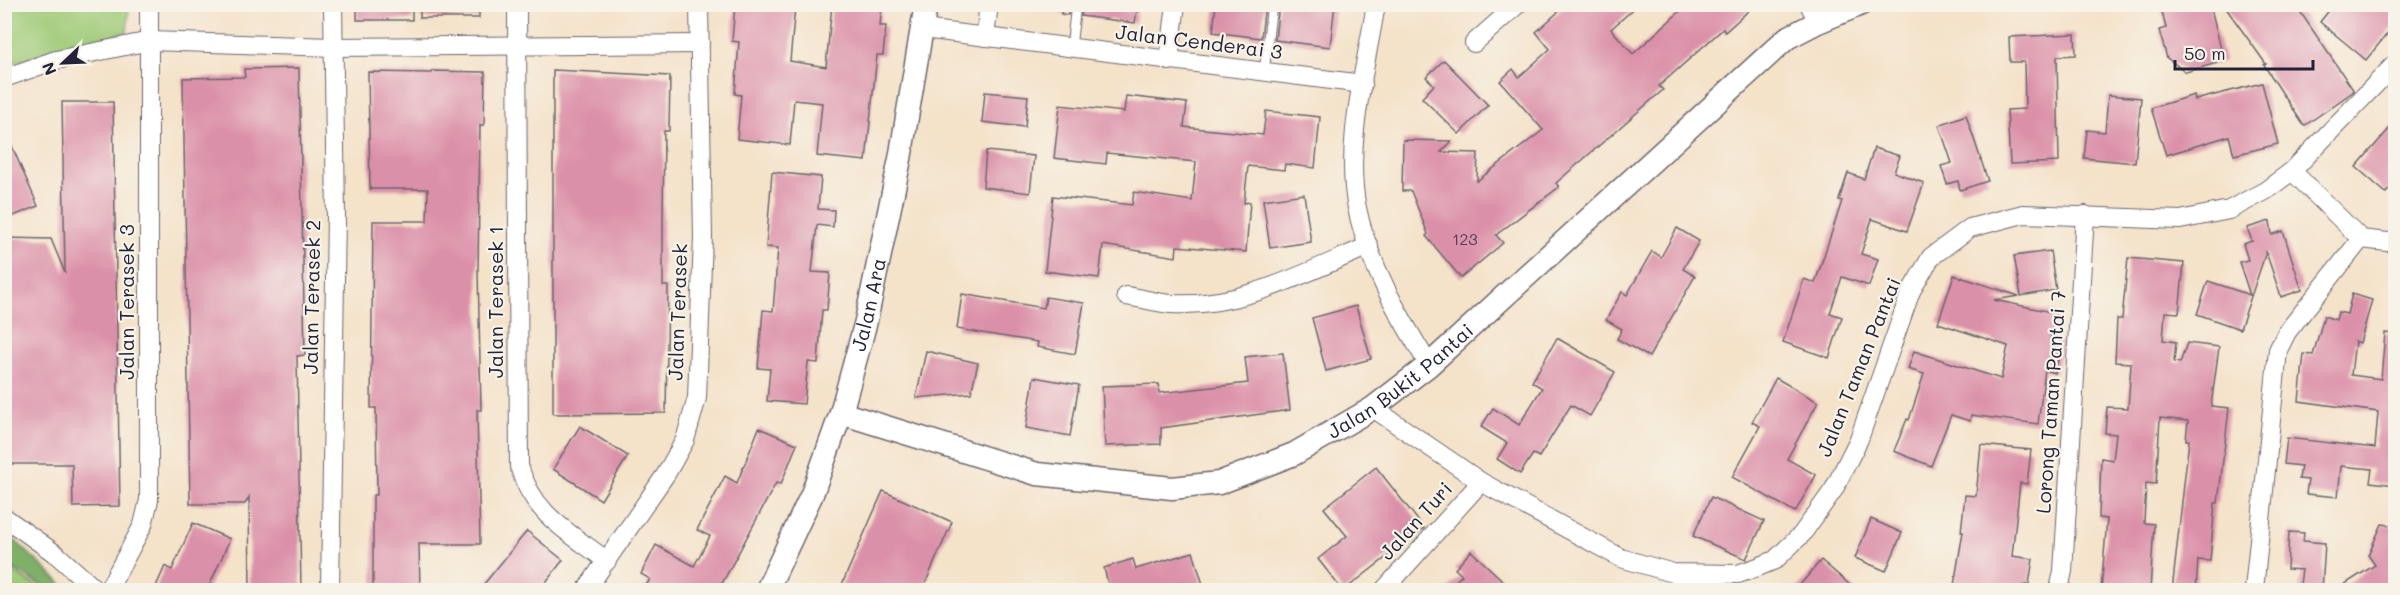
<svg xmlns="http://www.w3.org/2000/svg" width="2400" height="595" font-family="Mali,sans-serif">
<rect width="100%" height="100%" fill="#f7f3e8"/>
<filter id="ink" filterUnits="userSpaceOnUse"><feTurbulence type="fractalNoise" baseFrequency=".0167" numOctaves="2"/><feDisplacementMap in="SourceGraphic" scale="12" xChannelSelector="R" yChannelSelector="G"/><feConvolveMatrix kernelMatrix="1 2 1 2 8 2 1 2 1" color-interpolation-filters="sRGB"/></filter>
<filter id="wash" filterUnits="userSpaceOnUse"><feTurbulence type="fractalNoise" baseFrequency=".008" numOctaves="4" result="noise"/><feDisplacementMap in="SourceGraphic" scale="24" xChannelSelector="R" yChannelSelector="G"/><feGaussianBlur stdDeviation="1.35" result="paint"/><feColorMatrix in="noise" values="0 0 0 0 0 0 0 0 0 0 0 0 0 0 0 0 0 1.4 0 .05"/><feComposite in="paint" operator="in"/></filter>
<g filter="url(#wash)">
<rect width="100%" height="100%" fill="#f4e2c9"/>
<!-- green -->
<g fill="#9fcb78" stroke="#60765a" stroke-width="1.5">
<path d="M5 5H129L127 32 5 65Z"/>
<path d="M4 566H5L42 590H5Z"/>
</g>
<!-- forest -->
<path fill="#7faf68" stroke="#506852" stroke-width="1.5" d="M4 531 6 532 68 590H48L5 563Z"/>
<g id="blocks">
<!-- building -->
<g fill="#db90a9">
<rect x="357" y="4" width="55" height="16"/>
<rect x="420" y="4" width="59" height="14"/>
<path d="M735 4 795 7 790 61 826 67 832 4H882L880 26H886L883 55H877L866 161 817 156 822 103 794 100 790 145 737 139 741 95 735 94 739 42 732 41Z"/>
<path d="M1062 4H1069L1068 15 1061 14Z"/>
<path d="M1083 4H1138L1135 23 1081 16Z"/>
<path d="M1216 4H1265L1261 38 1213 32Z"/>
<path d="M1279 4H1335L1330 47 1275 40Z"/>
<path d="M1567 4H1639L1611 29 1633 54 1688 4H1756L1725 32 1723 29 1659 86 1663 90 1556 183 1559 187 1496 235 1503 243 1461 278 1426 236 1428 234 1411 191H1402L1403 140 1452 141 1441 152 1478 153 1477 181 1543 130 1500 81 1513 69 1519 77 1550 49 1536 32Z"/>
<path d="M2160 4H2210L2224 61 2186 72 2167 58 2159 30 2166 28Z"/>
<path d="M2223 4H2295L2354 91 2304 126 2264 65 2266 64Z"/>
<path d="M2334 4H2384L2396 14V23L2366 60 2320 22Z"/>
<path d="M2075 34 2076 55 2057 56 2059 162 2010 164 2007 110 2025 109 2024 62H2010L2009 37Z"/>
<path d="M1444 60 1488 105 1459 134 1422 98 1434 85 1426 77Z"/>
<path d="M299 68 305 355 297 356 301 591H250L249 497 245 504H190L183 78 245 77 244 69Z"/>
<path d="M553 70 670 76 669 131H664L663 220V286H668L666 413 553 414Z"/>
<path d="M432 71 485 72 484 125H480L478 269 481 410H477L480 544H419L420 591H373V495H377L376 408H371L373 221H427L428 189H370L368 72 432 73Z"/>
<path d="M2262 83 2278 144 2234 155 2229 136 2166 155 2151 108 2194 95 2195 100Z"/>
<path d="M985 92 1028 96 1025 127 982 122Z"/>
<path d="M2108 95 2141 98 2135 163 2084 158 2087 130 2105 132Z"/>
<path d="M1126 96 1187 103 1184 127 1263 135 1266 111 1320 117 1315 168 1285 164 1284 170 1248 166 1244 203 1250 202 1246 252 1177 246 1176 257 1103 245 1099 278 1045 271 1053 196 1132 205 1134 192 1192 201 1196 162 1107 153 1106 164 1054 158 1060 105 1124 112Z"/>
<path d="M62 102H113L120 506 73 507 72 464H4V238L51 239 65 273Z"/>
<path d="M1966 115 1988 181 1960 190 1958 181 1947 184 1941 166 1952 163 1939 125Z"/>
<path d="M2396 121V182L2386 193 2356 167Z"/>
<path d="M4 128 38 206 4 220Z"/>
<path d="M1874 148 1900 156 1894 172 1924 183 1907 231 1872 219 1861 254 1878 259 1869 286 1842 277 1830 313 1842 317 1829 358 1783 342 1804 279 1815 283 1842 201 1839 200 1848 173 1864 179Z"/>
<path d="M986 151 1034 156 1030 193 983 187Z"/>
<path d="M772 172 821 177 818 209 834 210 833 227 817 225 812 272 830 273 827 310H822L818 363 808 362 804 404 767 401 770 369 758 368 763 310 773 311 778 248 766 247Z"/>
<path d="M1304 194 1311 242 1270 248 1263 200Z"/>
<path d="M2270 221 2272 235 2283 231 2302 290 2281 297 2266 252 2240 329 2197 314 2208 281 2250 295 2239 262 2248 260 2243 244 2252 241 2247 228Z"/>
<path d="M1677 228 1699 241 1683 269 1695 276 1649 357 1617 339 1622 329 1606 320 1622 292 1627 295 1652 251 1661 257Z"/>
<path d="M2050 251 2056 290 2021 296 2014 256Z"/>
<path d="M2128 258 2184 263 2179 313 2165 312 2163 340 2176 342 2174 362 2180 363 2187 343 2219 347 2211 406 2229 408 2218 503H2215L2210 561 2198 560 2196 591H2172L2189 440H2186L2188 421 2160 418 2156 484 2146 483 2144 523 2154 524 2150 591H2101L2107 519 2099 518 2101 458 2113 460 2116 434 2105 433 2107 407 2128 408 2131 363 2115 362 2117 319H2122Z"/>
<path d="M1954 275 2019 296 1994 300 2056 313 2050 340 2062 342 2055 373 2045 370 2038 424 1971 415 1970 421 1951 415 1931 466 1894 451 1907 419 1909 420 1924 374 1908 369 1914 351 2001 379 2008 346 1938 323Z"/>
<path d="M962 294 1044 308 1046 297 1084 303 1075 354 1037 347 1038 342 957 329Z"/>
<path d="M2352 294 2372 300 2360 343 2355 341 2351 375 2381 379 2385 333 2396 334V412L2392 443H2396V485L2370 482 2372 469 2341 466 2338 497 2306 494 2308 480 2299 479 2301 466 2284 464 2287 438 2375 448 2378 412 2299 401 2304 354 2313 355 2324 316 2336 320 2338 312 2347 314Z"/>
<path d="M1356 306 1371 359 1326 371 1312 318Z"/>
<path d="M1557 338 1615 372 1590 416 1571 405 1539 457 1533 454 1520 474 1497 459 1507 443 1481 427 1493 408 1519 425 1542 388 1532 382Z"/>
<path d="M926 351 978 363 971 393 916 398Z"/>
<path d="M1283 353 1290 410 1161 428V444L1105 446 1102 386 1159 384V393L1248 383 1245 357Z"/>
<path d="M1034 377 1079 385 1070 436 1026 428Z"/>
<path d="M1776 378 1818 402 1787 459 1816 475 1795 512 1732 477 1760 426 1752 422Z"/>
<path d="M580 426 628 456 601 500 553 469Z"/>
<path d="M759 428 797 444 781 484 776 483 718 591H643L650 579 641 574 656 545 694 566 710 536 697 530 725 476 737 483Z"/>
<path d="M1981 445 2031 450 2027 484 2020 483 2012 556 2033 559 2029 584 2019 587 2018 591H1953L1963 532H1961L1965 495 1976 496Z"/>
<path d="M1376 467 1424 528 1343 591 1318 559 1347 536 1324 508Z"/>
<path d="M883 491 952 522 922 591H839Z"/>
<path d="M1711 497 1764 521 1746 559 1693 536Z"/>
<path d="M1871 519 1902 533 1886 571 1855 558Z"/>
<path d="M193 523 230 539 207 591H154L165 566 172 570Z"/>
<path d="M2382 524 2396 526V591H2334L2375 565 2368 555Z"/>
<path d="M527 531 563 560 539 591H492L484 584Z"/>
<path d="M2289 532 2304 533 2303 541 2325 543 2322 591H2299L2302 570 2287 569Z"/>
<path d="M1471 551 1514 591H1446L1462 575 1455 569Z"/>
<path d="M1193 552 1205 591H1110L1104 568 1133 559 1136 569Z"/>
<path d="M1821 560 1857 591H1795Z"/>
</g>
</g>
</g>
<g filter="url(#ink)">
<use href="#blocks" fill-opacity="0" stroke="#6c656d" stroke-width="1.5"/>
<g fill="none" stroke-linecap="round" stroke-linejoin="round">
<defs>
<g id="service">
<path d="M1071 48 1076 4"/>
<path d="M1264 73 1272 4"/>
</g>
<g id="minor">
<path d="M517 4 519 466C533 515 569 532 607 561"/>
<path d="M1376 4C1366 67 1344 146 1357 208 1369 265 1399 316 1429 365"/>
<path d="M1809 4 1818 22"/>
<path d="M923 29 1363 84"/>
<path d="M985 37 989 4"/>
<path d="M1474 43 1518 4"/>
<path d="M1169 61 1176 4"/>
<path d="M4 78 56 60 150 41 333 47 700 44"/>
<path d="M2292 171 2361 239 2396 243"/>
<path d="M1126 296C1141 298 1157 303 1171 304 1242 308 1306 272 1369 246"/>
<path d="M1373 408 1481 482 1621 558 1673 573 1738 574 1758 567 1775 560 1802 534 1834 489 1859 439 1911 291 1931 257 1970 228 2023 214 2180 220 2229 210 2265 191 2292 171 2396 63"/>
<path d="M4 517 57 555 96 590"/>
<path d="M108 590 143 525 149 500V4"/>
<path d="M330 590 336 217 333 4"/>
<path d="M586 590 666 474 685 440 697 398 703 237 699 4"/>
<path d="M1384 590 1481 482"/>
<path d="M2059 590 2063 571 2085 215"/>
<path d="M2254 590 2278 350 2287 332 2361 239"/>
</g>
<g id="tertiary">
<path id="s1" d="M841 413 1037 474 1172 488 1219 483 1294 454 1373 408 1429 365 1787 38 1818 22 1861 4"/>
<path id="s2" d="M767 590 812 494 841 413 866 321 900 159 926 4"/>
</g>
</defs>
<!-- service casing -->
<use href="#service" stroke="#6c656d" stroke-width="11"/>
<!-- minor casing -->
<use href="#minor" stroke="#6c656d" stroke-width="20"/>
<!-- tertiary casing -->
<use href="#tertiary" stroke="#6c656d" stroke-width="25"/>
<!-- service -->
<use href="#service" stroke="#fff" stroke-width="9"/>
<!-- minor -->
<use href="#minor" stroke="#fff" stroke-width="18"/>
<!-- tertiary -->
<use href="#tertiary" stroke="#fff" stroke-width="22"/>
</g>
</g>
<g text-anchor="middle" stroke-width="4.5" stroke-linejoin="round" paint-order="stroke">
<!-- number labels -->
<g font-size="16" fill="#503e56">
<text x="1465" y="245">123</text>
</g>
<!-- street labels -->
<g font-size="20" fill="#22223b" stroke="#f7f3e8">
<text transform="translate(1199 42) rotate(7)" y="7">Jalan Cenderai 3</text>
<text transform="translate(312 297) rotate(-89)" y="7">Jalan Terasek 2</text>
<text transform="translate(127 302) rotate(-90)" y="7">Jalan Terasek 3</text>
<text transform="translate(496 302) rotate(-90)" y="7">Jalan Terasek 1</text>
<text dy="7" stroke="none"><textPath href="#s2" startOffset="304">Jalan Ara</textPath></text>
<text transform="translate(678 312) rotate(-88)" y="7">Jalan Terasek</text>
<text transform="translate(1859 367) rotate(-68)" y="7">Jalan Taman Pantai</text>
<text dy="7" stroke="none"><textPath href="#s1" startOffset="598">Jalan Bukit Pantai</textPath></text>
<text transform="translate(2051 402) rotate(-86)" y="7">Lorong Taman Pantai 7</text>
<text transform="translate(1416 521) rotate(-48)" y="7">Jalan Turi</text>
</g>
</g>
<!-- margin -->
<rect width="2400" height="595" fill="none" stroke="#f7f3e8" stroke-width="24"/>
<!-- north arrow -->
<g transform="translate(63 63) rotate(247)" stroke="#f7f3e8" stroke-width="4.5" paint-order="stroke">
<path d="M0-4.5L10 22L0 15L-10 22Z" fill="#22223b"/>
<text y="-9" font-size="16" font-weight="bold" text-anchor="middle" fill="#22223b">N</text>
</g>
<!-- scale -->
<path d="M2175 60v9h138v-9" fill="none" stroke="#22223b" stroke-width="3"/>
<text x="2184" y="60" font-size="18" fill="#22223b" stroke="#f7f3e8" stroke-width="4.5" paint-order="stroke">50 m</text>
</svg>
